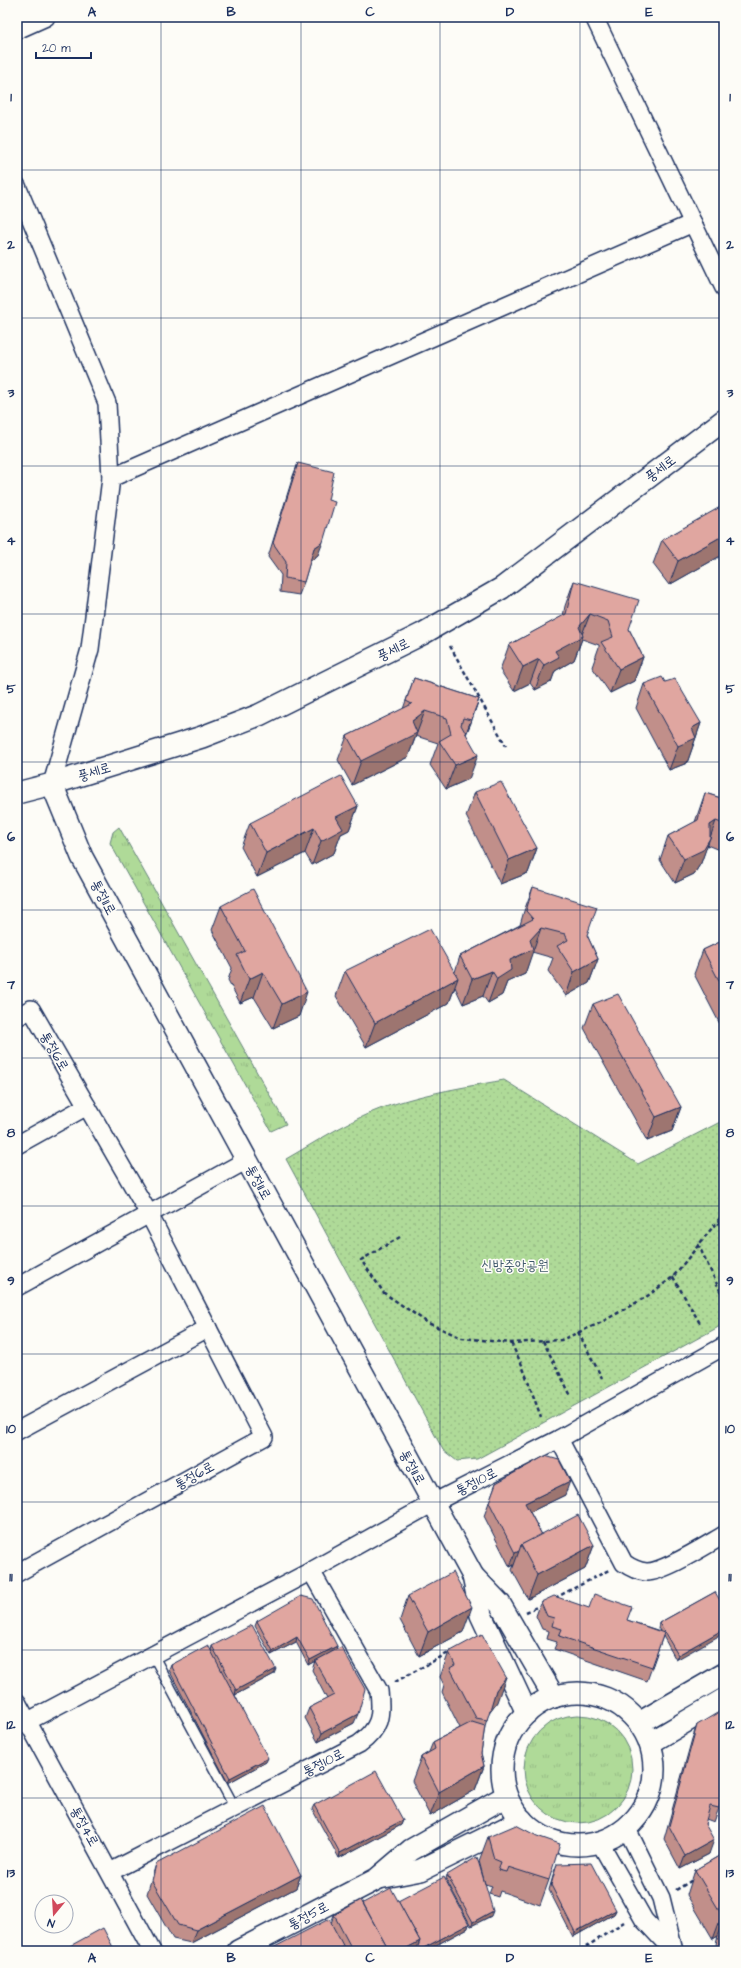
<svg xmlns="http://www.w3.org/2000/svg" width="741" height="1968" font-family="'Architects Daughter','Poor Story',sans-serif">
<defs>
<pattern id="grass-tufts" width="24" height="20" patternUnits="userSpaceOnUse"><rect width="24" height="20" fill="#afda98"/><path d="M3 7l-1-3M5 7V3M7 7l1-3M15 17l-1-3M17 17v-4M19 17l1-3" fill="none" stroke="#96bb85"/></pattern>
<pattern id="park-dots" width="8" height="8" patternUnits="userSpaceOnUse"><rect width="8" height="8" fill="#afda98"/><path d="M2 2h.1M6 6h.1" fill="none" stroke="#96bb85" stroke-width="1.8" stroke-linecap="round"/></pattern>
</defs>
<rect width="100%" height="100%" fill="#fdfcf7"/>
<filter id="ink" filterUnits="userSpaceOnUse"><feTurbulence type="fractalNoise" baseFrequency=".025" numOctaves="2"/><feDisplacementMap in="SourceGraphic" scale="8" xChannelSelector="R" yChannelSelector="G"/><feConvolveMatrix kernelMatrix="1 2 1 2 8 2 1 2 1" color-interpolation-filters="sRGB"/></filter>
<g filter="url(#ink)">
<!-- grass -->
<g fill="url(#grass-tufts)" stroke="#65847b">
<path d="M119 827 286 1124 271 1131 110 843 113 832Z"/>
<circle cx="578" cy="1769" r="54"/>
</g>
<!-- park -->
<path fill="url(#park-dots)" stroke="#65847b" d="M504 1080 638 1164 724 1120V1324L477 1459 457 1461 443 1450 286 1159C309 1146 330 1132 353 1121 399 1097 454 1089 504 1080Z"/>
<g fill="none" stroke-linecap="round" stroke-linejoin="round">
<defs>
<path id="service" d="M153 1655 235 1808"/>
<g id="minor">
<path d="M594 17 724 288"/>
<path d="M17 30 46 17"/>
<path d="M17 186 107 403 111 478 90 649 52 784"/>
<path d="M111 478 693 223"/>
<path d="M17 1017 31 1009 149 1214 264 1437 17 1573"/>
<path d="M17 1145 87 1106"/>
<path d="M17 1287 247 1160"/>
<path d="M17 1431 208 1328"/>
<path d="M559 1439 624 1563C631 1568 637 1571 646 1572 663 1573 708 1544 724 1535"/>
<path d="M17 1702 152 1951"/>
<path d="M17 1727 311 1571 433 1503 559 1439 724 1346"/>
<path d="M626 1827 661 1898 674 1951"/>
<path d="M599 1841 644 1920 673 1951"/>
<path d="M110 1872 359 1744C380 1729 382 1716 379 1691L311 1571"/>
</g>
<g id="tertiary">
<path d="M52 784 82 857 473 1576 500 1604 554 1697"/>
<path d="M17 793 52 784 202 737 259 715 422 634 502 588 724 420"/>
<path d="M473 1576 481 1615 527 1713"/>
<circle cx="578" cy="1769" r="76"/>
<path d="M639 1723 724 1674"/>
<path d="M650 1743 724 1699"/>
<path d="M379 1878 421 1870 522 1820"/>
<path d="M238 1951 377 1879 411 1850 506 1796"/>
</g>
</defs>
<!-- service casing -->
<use href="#service" stroke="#1b2f5e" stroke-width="12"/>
<!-- minor casing -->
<use href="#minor" stroke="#1b2f5e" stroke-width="20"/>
<!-- tertiary casing -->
<use href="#tertiary" stroke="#1b2f5e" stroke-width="24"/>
<!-- path -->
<g stroke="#1b2f5e" stroke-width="2.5" stroke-dasharray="4 3" stroke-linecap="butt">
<path d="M450 646 506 746"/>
<path d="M718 1221 724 1233"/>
<path d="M400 1237 361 1260 384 1293 428 1323 462 1338 511 1343 561 1340 600 1323 646 1297 673 1277 724 1213"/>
<path d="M698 1244 724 1299"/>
<path d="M673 1277 701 1325"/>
<path d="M578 1332 602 1378"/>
<path d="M543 1341 571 1396"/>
<path d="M511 1343 522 1365 541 1417"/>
<path d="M555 1598 609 1570"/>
<path d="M526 1612 543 1604"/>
<path d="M395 1682 452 1651"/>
<path d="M676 1890 694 1879"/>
<path d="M580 1951 624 1922"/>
</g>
<!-- service -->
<use href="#service" stroke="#fdfcf7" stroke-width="9"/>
<!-- minor -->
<use href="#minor" stroke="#fdfcf7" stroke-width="17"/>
<!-- tertiary -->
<use href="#tertiary" stroke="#fdfcf7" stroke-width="21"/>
</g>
<!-- wall -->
<g fill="#c18f8a" stroke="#1b2f5e">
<path d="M298 463 328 500 318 555 310 561 304 582 299 595 280 592 281 575 268 557 293 476Z"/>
<path d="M724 500V554L669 585 653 564 662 540 722 507Z"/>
<path d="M574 581 629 629 643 657 634 681 610 693 592 667 599 647V645L582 639 574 660 555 671 551 682 535 690 530 683 514 691 500 670 509 645 563 616 565 606Z"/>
<path d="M414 678 479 699 466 734 469 779 446 789 430 765 438 743 416 736 408 757 352 785 338 760 347 736 403 709Z"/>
<path d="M665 682 701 723 687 763 669 770 636 708 644 684Z"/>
<path d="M475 792 537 848 528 873 500 884 466 816Z"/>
<path d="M705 793 724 799V852L707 845 701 863 694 874 675 883 660 860 668 836 695 822Z"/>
<path d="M358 806 349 830 341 834 334 853 312 865 305 853 257 877 241 847 250 823Z"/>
<path d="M533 887 587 935 598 959 589 983 566 996 548 971 553 958 532 952 525 974 507 982 502 995 488 1003 483 996 463 1004 455 987 449 1003 366 1047 336 996 345 971 455 972 460 956 520 925 524 911Z"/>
<path d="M221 906 299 1016 273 1028 254 997 240 1003 228 980 232 968 212 930Z"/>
<path d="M724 940V1032L694 974 703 950Z"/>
<path d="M593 1004 681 1107 672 1131 647 1141 584 1028Z"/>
<path d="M496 1483 565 1495 530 1512 542 1535 594 1545 585 1569 528 1599 512 1570 514 1565 510 1567 484 1516Z"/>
<path d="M715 1592 676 1660 663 1636 647 1681 554 1649 557 1642 547 1639 549 1631 542 1629 536 1616 541 1602 627 1620 660 1631 658 1628 659 1623Z"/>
<path d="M408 1596 463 1632 419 1656 400 1620Z"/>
<path d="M257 1621 337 1646 336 1650 354 1723 318 1742 305 1718 309 1708 327 1699 312 1670 315 1661 308 1665 296 1642 271 1655 255 1626Z"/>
<path d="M212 1646 274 1674 235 1695 266 1762 228 1783 169 1670 171 1665 211 1651Z"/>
<path d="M449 1652 497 1702 489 1712 485 1726 481 1753 484 1766 475 1790 430 1816 412 1781 421 1757 429 1752 433 1742 460 1728 442 1692 444 1685 440 1677Z"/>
<path d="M697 1725 719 1808 714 1822 706 1819 705 1824 709 1854 680 1869 664 1839 692 1739Z"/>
<path d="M314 1805 403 1820 401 1825 339 1858 312 1809Z"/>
<path d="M488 1837 549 1880 540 1905 500 1891 498 1897 489 1894 492 1886 485 1884 479 1861Z"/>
<path d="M724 1853V1951H720L716 1944 718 1936 713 1939 687 1895 695 1870Z"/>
<path d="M156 1864 301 1875 296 1888 191 1943 173 1939 147 1894 152 1877Z"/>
<path d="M555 1869 616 1910 614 1914 573 1937 549 1890Z"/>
<path d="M447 1875 491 1916 471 1926 446 1879Z"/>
<path d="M398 1901 468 1928 425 1951H267L331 1923 334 1915 363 1903Z"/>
<path d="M70 1946 115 1951H69Z"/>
</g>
<!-- shaded-wall -->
<g fill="#9d7470" stroke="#1b2f5e">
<path d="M724 535V554L669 585 678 561Z"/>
<path d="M323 542 318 555 309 562 314 548Z"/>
<path d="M590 614 581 637 583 636 574 660 555 671 551 682 535 690 544 665 555 651 579 627Z"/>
<path d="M643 657 634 681 610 693 619 669Z"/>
<path d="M539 659 530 683 514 691 523 667Z"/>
<path d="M479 699 471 723 462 744 471 720Z"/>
<path d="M425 711 408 757 352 785 361 761Z"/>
<path d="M701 723 687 763 669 770 678 746 692 728Z"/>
<path d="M478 755 469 779 446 789 455 765Z"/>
<path d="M358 806 349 830 341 834 334 853 312 865 321 841 336 817Z"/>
<path d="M716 821 701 863 694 874 675 883 684 859 710 825Z"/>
<path d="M314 828 305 853 257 877 266 853Z"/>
<path d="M537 848 528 873 500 884 509 860Z"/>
<path d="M541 928 525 974 507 982 502 995 488 1003 497 979 510 960Z"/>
<path d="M598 959 589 983 566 996 574 972Z"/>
<path d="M492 971 483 996 463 1004 472 979Z"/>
<path d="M263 972 254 997 240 1003 249 979Z"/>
<path d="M458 978 449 1003 366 1047 375 1023Z"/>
<path d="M307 992 299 1016 273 1028 282 1004Z"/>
<path d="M681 1107 672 1131 647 1141 656 1117Z"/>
<path d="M570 1481 565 1495 520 1517 525 1503Z"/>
<path d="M594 1545 585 1569 528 1599 537 1575Z"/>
<path d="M519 1551 514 1565 510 1567 515 1553Z"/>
<path d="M472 1607 463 1632 419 1656 428 1632Z"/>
<path d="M724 1629V1633L676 1660 678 1655Z"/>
<path d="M297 1637 296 1642 271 1655 273 1651Z"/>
<path d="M337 1646 336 1650 308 1665 310 1660Z"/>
<path d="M276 1669 274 1674 235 1695 236 1690Z"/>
<path d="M506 1677 497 1702 488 1714 496 1690Z"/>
<path d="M358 1714 354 1723 318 1742 322 1733Z"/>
<path d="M268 1758 266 1762 228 1783 230 1778Z"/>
<path d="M484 1766 475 1790 430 1816 439 1792Z"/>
<path d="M403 1820 401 1825 339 1858 340 1853Z"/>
<path d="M714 1840 709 1854 680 1869 685 1856Z"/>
<path d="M301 1875 296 1888 191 1943 196 1930Z"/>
<path d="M616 1910 614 1914 573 1937 575 1932Z"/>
<path d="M493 1911 491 1916 471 1926 473 1922Z"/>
<path d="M724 1914V1921L718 1936 713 1939 722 1915Z"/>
<path d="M469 1924 468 1928 425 1951H418Z"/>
<path d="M420 1941 416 1951H401Z"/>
</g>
<!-- building -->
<g fill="#e0a6a0" stroke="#1b2f5e">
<path d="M298 463 334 472 328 500 335 502 323 542 314 548 304 582 285 578 286 562 273 543Z"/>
<path d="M724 502V535L678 561 662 540 722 506Z"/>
<path d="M574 581 639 600 629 629 643 657 619 669 601 642 613 637 608 621 590 614 579 627 583 636 555 651 559 657 544 665 539 659 523 667 509 645 566 614Z"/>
<path d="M662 677 665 682 675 679 701 723 692 728 696 738 678 746 644 684Z"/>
<path d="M414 678 479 699 471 720 463 718 461 725 478 755 455 765 439 741 451 734 447 718 425 711 412 721 417 733 361 761 347 736 412 704 406 701Z"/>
<path d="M341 776 358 806 336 817 343 829 321 841 314 828 266 853 250 823Z"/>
<path d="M501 782 537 848 509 860 475 792Z"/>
<path d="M705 793 724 799V824L716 821 710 825V838L703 850 684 859 668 836 698 820Z"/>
<path d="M533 887 597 907 587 935 598 959 574 972 557 946 568 940 565 934 541 928 530 940 533 949 510 960 511 970 497 979 492 971 472 979 460 956 533 919 526 911Z"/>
<path d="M253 889 307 992 282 1004 263 972 249 979 237 955 245 951 221 906Z"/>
<path d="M430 929 458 978 375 1023 345 971Z"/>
<path d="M724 940V990L703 950Z"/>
<path d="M618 994 681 1107 656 1117 593 1004Z"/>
<path d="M545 1456 559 1460 570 1481 525 1503 542 1535 521 1545 519 1551 515 1553 489 1502 496 1483Z"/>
<path d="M578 1515 594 1545 537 1575 521 1545Z"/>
<path d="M453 1572 472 1607 428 1632 408 1596Z"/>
<path d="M715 1592 724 1607V1629L678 1655 659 1623Z"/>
<path d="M594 1594 632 1607 627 1620 664 1633 652 1667 559 1636 562 1629 552 1626 554 1618 547 1616 541 1602 554 1596 589 1608Z"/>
<path d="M301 1596 313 1599 337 1646 310 1660 297 1637 273 1651 257 1621Z"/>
<path d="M252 1625 276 1669 236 1690 212 1646Z"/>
<path d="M482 1634 506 1677 496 1690 487 1720 476 1718 450 1668 455 1665 449 1652Z"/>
<path d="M208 1645 268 1758 230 1778 171 1665Z"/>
<path d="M341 1647 365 1689 358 1714 322 1733 309 1708 334 1695 315 1661Z"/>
<path d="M724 1709V1793L719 1808 710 1806 705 1824 714 1840 685 1856 669 1826 697 1725Z"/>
<path d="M472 1722 485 1726 481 1753 484 1766 439 1792 421 1757 435 1749 433 1742Z"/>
<path d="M376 1771 403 1820 340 1853 314 1805Z"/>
<path d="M265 1806 301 1875 196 1930 178 1925 152 1881 156 1864Z"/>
<path d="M516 1825 537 1836 560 1844 549 1880 508 1867 506 1872 498 1870 501 1862 494 1859 488 1837Z"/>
<path d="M724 1853V1914L722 1915 695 1870Z"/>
<path d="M477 1857 493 1911 473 1922 447 1875Z"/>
<path d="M591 1863 616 1910 575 1932 551 1885 557 1864Z"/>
<path d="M444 1877 469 1924 418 1951 417 1949 420 1941 398 1901Z"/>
<path d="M391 1888 420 1941 401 1951H387L388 1949 363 1903Z"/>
<path d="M361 1900 388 1949 383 1951H353L334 1915Z"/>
<path d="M329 1919 346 1951H267Z"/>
<path d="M103 1928 115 1951H73L70 1946Z"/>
</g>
</g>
<!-- grid -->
<path fill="none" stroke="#1b2f5e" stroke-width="1" stroke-opacity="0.55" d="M161 17V1951M301 17V1951M440 17V1951M580 17V1951M17 170H724M17 318H724M17 466H724M17 614H724M17 762H724M17 910H724M17 1058H724M17 1206H724M17 1354H724M17 1502H724M17 1650H724M17 1798H724"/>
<g text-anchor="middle" stroke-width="3" stroke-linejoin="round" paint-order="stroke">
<!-- street labels -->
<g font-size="14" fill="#1b2f5e" stroke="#fdfcf7">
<text transform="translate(660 468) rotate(-37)" y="5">풍세로</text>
<text transform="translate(393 649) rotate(-26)" y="5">풍세로</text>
<text transform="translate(94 771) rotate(-17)" y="5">풍세로</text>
<text transform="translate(104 897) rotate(62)" y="5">통정11로</text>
<text transform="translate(55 1051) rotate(60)" y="5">통정6로</text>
<text transform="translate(259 1182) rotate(61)" y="5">통정11로</text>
<text transform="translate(413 1467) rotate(61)" y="5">통정11로</text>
<text transform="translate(194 1475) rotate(-29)" y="5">통정6로</text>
<text transform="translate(476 1481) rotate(-27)" y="5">통정10로</text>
<text transform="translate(323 1762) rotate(-27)" y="5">통정10로</text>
<text transform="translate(85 1826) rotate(61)" y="5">통정4로</text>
<text transform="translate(308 1915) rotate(-28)" y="5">통정5로</text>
</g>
<!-- park labels -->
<g font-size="14" fill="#405a6c" stroke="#fdfcf7">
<text x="515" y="1270">신방중앙공원</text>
</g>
</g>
<!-- margin -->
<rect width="741" height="1968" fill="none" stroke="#fdfcf7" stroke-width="44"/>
<!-- north arrow -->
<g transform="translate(54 1914) rotate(198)"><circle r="19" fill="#fdfcf7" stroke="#a3aaba"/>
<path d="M0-3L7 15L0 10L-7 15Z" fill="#d1495b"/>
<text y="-6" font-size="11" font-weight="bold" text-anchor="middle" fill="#1b2f5e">N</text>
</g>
<!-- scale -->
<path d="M36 52v6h55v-6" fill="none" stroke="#1b2f5e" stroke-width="2"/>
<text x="42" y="52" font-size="12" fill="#1b2f5e" stroke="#fdfcf7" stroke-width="3" paint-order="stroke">20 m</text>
<rect x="22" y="22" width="697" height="1924" fill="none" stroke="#1b2f5e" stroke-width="1.5"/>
<g font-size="13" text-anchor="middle" font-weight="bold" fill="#1b2f5e">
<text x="92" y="16">A</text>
<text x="231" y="16">B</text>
<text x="370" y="16">C</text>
<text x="510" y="16">D</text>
<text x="649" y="16">E</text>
<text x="11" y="101">1</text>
<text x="730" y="101">1</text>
<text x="11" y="249">2</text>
<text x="730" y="249">2</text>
<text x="11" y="397">3</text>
<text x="730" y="397">3</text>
<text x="11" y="545">4</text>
<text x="730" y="545">4</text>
<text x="11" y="693">5</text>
<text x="730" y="693">5</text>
<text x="11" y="841">6</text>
<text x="730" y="841">6</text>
<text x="11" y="989">7</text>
<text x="730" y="989">7</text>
<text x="11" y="1137">8</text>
<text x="730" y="1137">8</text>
<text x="11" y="1285">9</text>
<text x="730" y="1285">9</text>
<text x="11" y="1433">10</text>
<text x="730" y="1433">10</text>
<text x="11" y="1581">11</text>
<text x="730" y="1581">11</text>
<text x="11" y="1729">12</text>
<text x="730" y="1729">12</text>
<text x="11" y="1877">13</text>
<text x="730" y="1877">13</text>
<text x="92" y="1962">A</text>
<text x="231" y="1962">B</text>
<text x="370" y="1962">C</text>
<text x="510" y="1962">D</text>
<text x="649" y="1962">E</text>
</g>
</svg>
